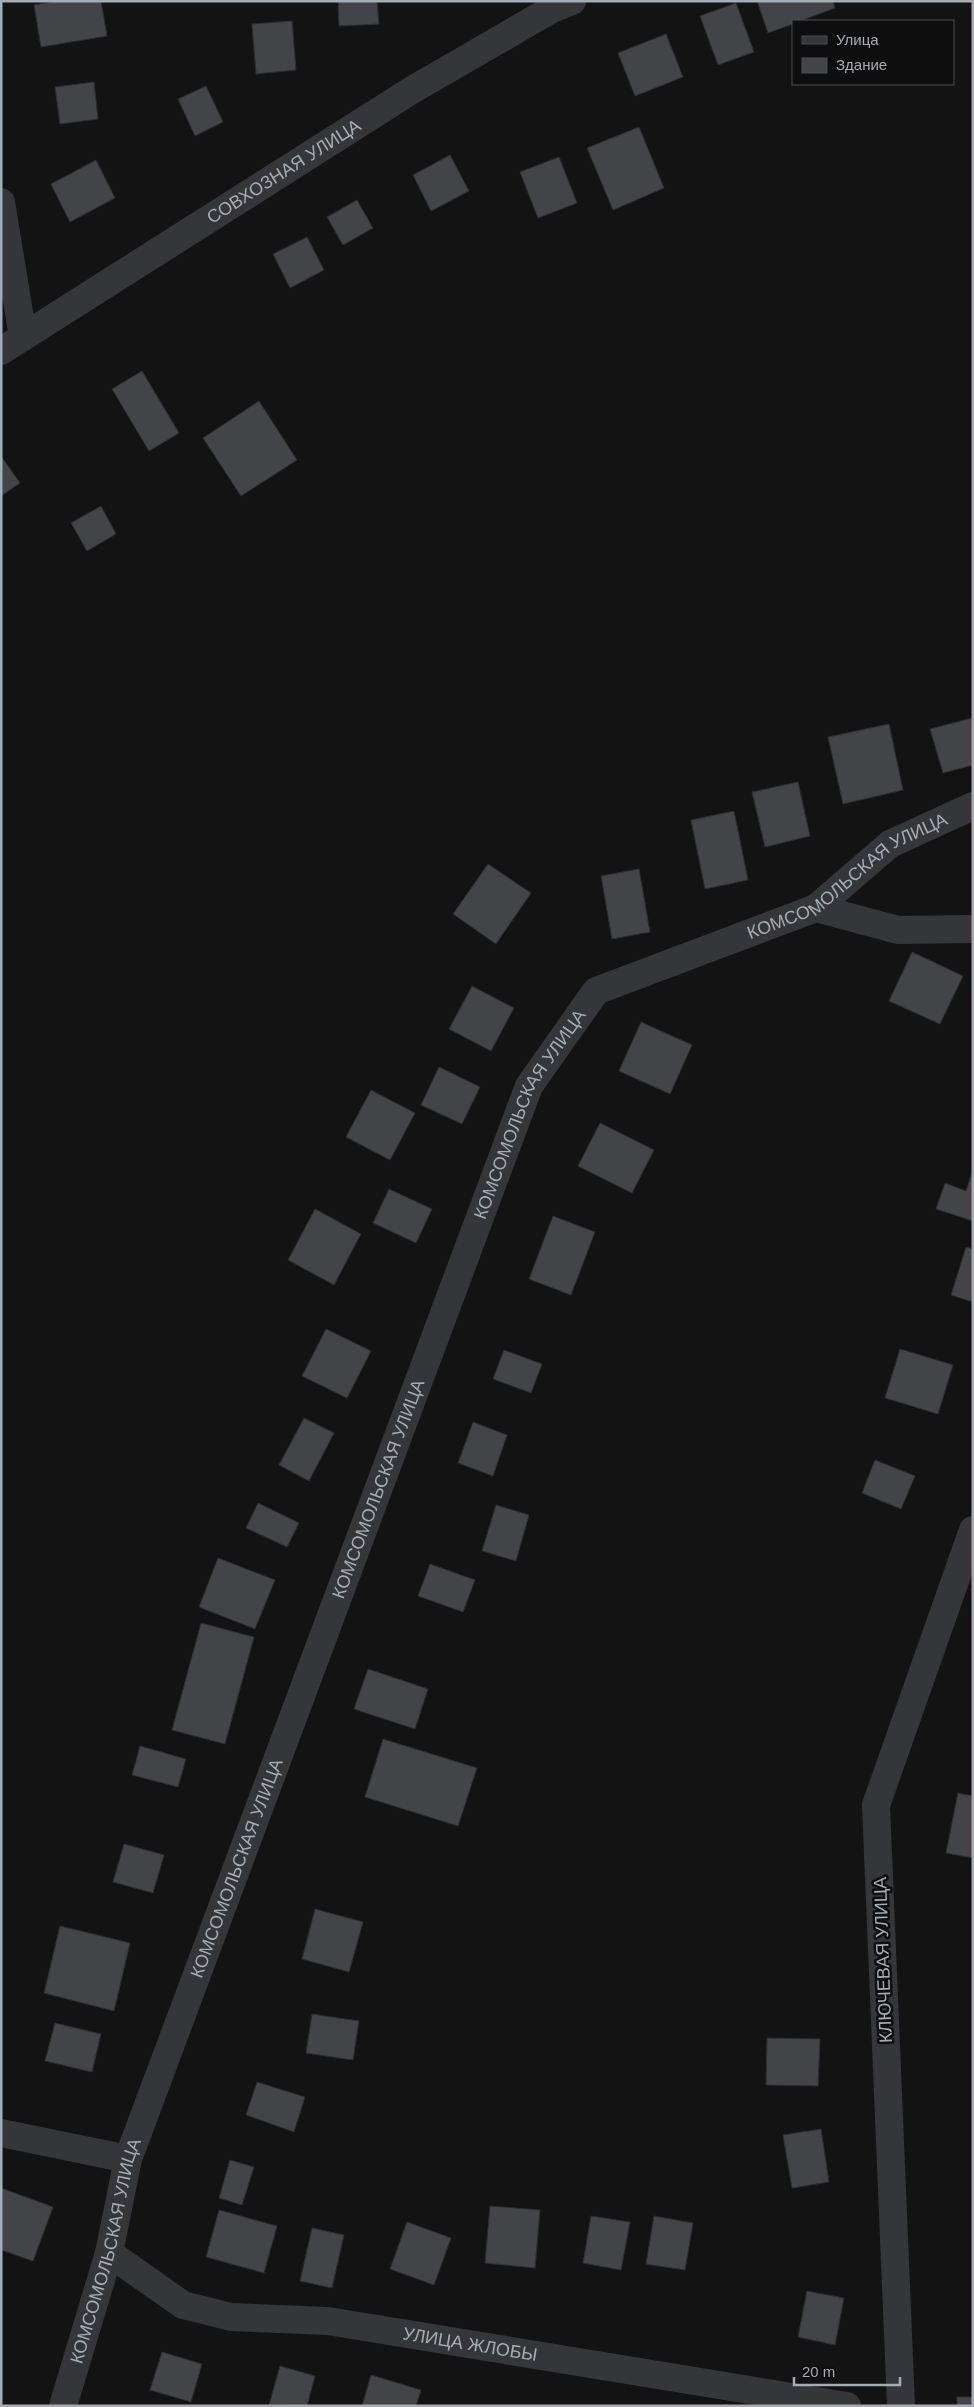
<svg xmlns="http://www.w3.org/2000/svg" width="974" height="2407" font-family="Arial,sans-serif">
<rect width="100%" height="100%" fill="#131314"/>
<!-- building -->
<g fill="#424447" stroke="#2d2e30">
<path d="M56 1H101L107 36 41 47 34 5Z"/>
<path d="M338 1H377L379 24 339 26Z"/>
<path d="M757 1H833L835 8 800 21H793V24L768 33Z"/>
<path d="M736 3 754 52 718 65 700 16Z"/>
<path d="M292 21 296 70 256 74 252 24Z"/>
<path d="M666 34 683 77 635 96 618 53Z"/>
<path d="M94 82 98 119 60 124 55 87Z"/>
<path d="M206 86 223 122 195 136 178 99Z"/>
<path d="M639 127 664 188 613 210 587 148Z"/>
<path d="M450 155 469 191 431 211 413 175Z"/>
<path d="M559 157 577 203 538 218 520 172Z"/>
<path d="M96 160 115 198 70 222 51 184Z"/>
<path d="M357 200 373 228 343 245 327 217Z"/>
<path d="M307 237 324 270 290 288 273 254Z"/>
<path d="M142 371 179 433 149 451 112 389Z"/>
<path d="M259 401 297 460 241 496 203 438Z"/>
<path d="M1 456 20 483 1 496Z"/>
<path d="M101 506 116 534 87 551 71 523Z"/>
<path d="M972 718 973 765 943 773 930 729Z"/>
<path d="M889 724 903 790 843 804 828 737Z"/>
<path d="M798 782 810 836 765 847 752 792Z"/>
<path d="M734 811 748 880 705 889 691 820Z"/>
<path d="M488 864 531 893 496 944 453 914Z"/>
<path d="M639 869 650 932 612 939 601 876Z"/>
<path d="M912 952 963 976 940 1024 889 1001Z"/>
<path d="M472 986 514 1008 491 1051 449 1029Z"/>
<path d="M641 1022 692 1045 670 1094 619 1071Z"/>
<path d="M439 1067 480 1087 462 1124 421 1105Z"/>
<path d="M371 1090 415 1113 390 1160 346 1137Z"/>
<path d="M600 1123 654 1150 632 1193 578 1166Z"/>
<path d="M973 1170V1221L936 1209 945 1183 966 1191Z"/>
<path d="M389 1189 432 1209 416 1243 373 1223Z"/>
<path d="M315 1209 361 1234 334 1285 288 1260Z"/>
<path d="M553 1216 595 1232 571 1295 529 1279Z"/>
<path d="M966 1247 973 1249V1302L951 1295Z"/>
<path d="M326 1329 371 1351 347 1398 302 1376Z"/>
<path d="M900 1349 953 1365 938 1414 885 1398Z"/>
<path d="M504 1350 542 1364 531 1393 493 1379Z"/>
<path d="M304 1418 334 1433 309 1481 279 1465Z"/>
<path d="M473 1422 507 1435 493 1476 458 1463Z"/>
<path d="M875 1460 915 1476 901 1509 862 1493Z"/>
<path d="M258 1503 299 1523 287 1547 246 1528Z"/>
<path d="M496 1505 529 1515 516 1561 482 1551Z"/>
<path d="M218 1558 275 1580 255 1629 199 1607Z"/>
<path d="M430 1564 475 1580 463 1612 418 1596Z"/>
<path d="M201 1623 254 1637 225 1744 172 1730Z"/>
<path d="M368 1669 428 1689 415 1729 354 1709Z"/>
<path d="M383 1739 477 1768 458 1826 365 1797Z"/>
<path d="M140 1746 186 1759 178 1787 132 1775Z"/>
<path d="M958 1793 973 1796V1858L946 1853Z"/>
<path d="M124 1844 164 1855 153 1893 113 1882Z"/>
<path d="M315 1909 363 1922 349 1972 302 1959Z"/>
<path d="M60 1926 130 1943 114 2011 44 1993Z"/>
<path d="M312 2014 359 2021 353 2060 306 2053Z"/>
<path d="M55 2023 101 2034 92 2072 45 2061Z"/>
<path d="M767 2038 820 2039 818 2086 766 2085Z"/>
<path d="M257 2082 305 2097 294 2132 246 2115Z"/>
<path d="M821 2129 829 2182 792 2188 783 2135Z"/>
<path d="M230 2160 254 2167 242 2205 219 2198Z"/>
<path d="M1 2188 53 2207 33 2261 1 2250Z"/>
<path d="M490 2206 540 2210 535 2268 485 2263Z"/>
<path d="M219 2210 277 2226 264 2273 206 2257Z"/>
<path d="M591 2216 630 2222 621 2270 583 2263Z"/>
<path d="M654 2216 693 2223 685 2270 646 2264Z"/>
<path d="M407 2222 451 2238 434 2285 390 2269Z"/>
<path d="M312 2228 344 2235 332 2288 300 2281Z"/>
<path d="M807 2291 844 2298 835 2345 798 2337Z"/>
<path d="M162 2352 202 2364 191 2402 150 2390Z"/>
<path d="M280 2366 315 2376 307 2406 269 2405Z"/>
<path d="M371 2375 421 2390 416 2406H362Z"/>
<rect x="957" y="2397" width="16" height="9"/>
</g>
<g fill="none" stroke-linecap="round" stroke-linejoin="round">
<!-- minor -->
<g stroke="#343639" stroke-width="28">
<path d="M1 202 23 337"/>
<path id="s1" d="M1 351 412 90 552 9 572 1"/>
<path d="M816 908 898 930 973 929"/>
<path d="M1 2133 128 2159"/>
<path id="s2" d="M109 2253 183 2305 231 2317 328 2321 847 2406"/>
<path id="s3" d="M63 2406 109 2253 128 2159 529 1086 596 991 816 908 890 844 973 806"/>
<path d="M901 2406 876 1805 973 1530"/>
</g>
</g>
<g text-anchor="middle" stroke-width="5" stroke-linejoin="round" paint-order="stroke">
<!-- street labels -->
<g font-size="18" fill="#a4adb5" stroke="#0e0e0f">
<text dy="6" stroke="none"><textPath href="#s1" startOffset="335">СОВХОЗНАЯ УЛИЦА</textPath></text>
<text dy="6" stroke="none"><textPath href="#s3" startOffset="1796">КОМСОМОЛЬСКАЯ УЛИЦА</textPath></text>
<text dy="6" stroke="none"><textPath href="#s3" startOffset="1376">КОМСОМОЛЬСКАЯ УЛИЦА</textPath></text>
<text dy="6" stroke="none"><textPath href="#s3" startOffset="971">КОМСОМОЛЬСКАЯ УЛИЦА</textPath></text>
<text dy="6" stroke="none"><textPath href="#s3" startOffset="566">КОМСОМОЛЬСКАЯ УЛИЦА</textPath></text>
<text transform="translate(883 1960) rotate(-92)" y="6">КЛЮЧЕВАЯ УЛИЦА</text>
<text dy="6" stroke="none"><textPath href="#s3" startOffset="161">КОМСОМОЛЬСКАЯ УЛИЦА</textPath></text>
<text dy="6" stroke="none"><textPath href="#s2" startOffset="381">УЛИЦА ЖЛОБЫ</textPath></text>
</g>
</g>
<!-- border -->
<rect width="974" height="2407" fill="none" stroke="#a4adb5" stroke-width="5"/>
<!-- legend -->
<rect x="792" y="20" width="162" height="65" fill="#0e0e0f" stroke="#4a4e51"/>
<rect x="802" y="36" width="25" height="8" fill="#343639" stroke="#4a4e51"/>
<text x="836" y="45" font-size="15" fill="#a4adb5">Улица</text>
<rect x="802" y="58" width="25" height="15" fill="#424447" stroke="#4a4e51"/>
<text x="836" y="70" font-size="15" fill="#a4adb5">Здание</text>
<!-- scale -->
<path d="M794 2377v8h106v-8" fill="none" stroke="#a4adb5" stroke-width="2.5"/>
<text x="802" y="2377" font-size="15" fill="#a4adb5" stroke="#0e0e0f" stroke-width="4" paint-order="stroke">20 m</text>
</svg>
